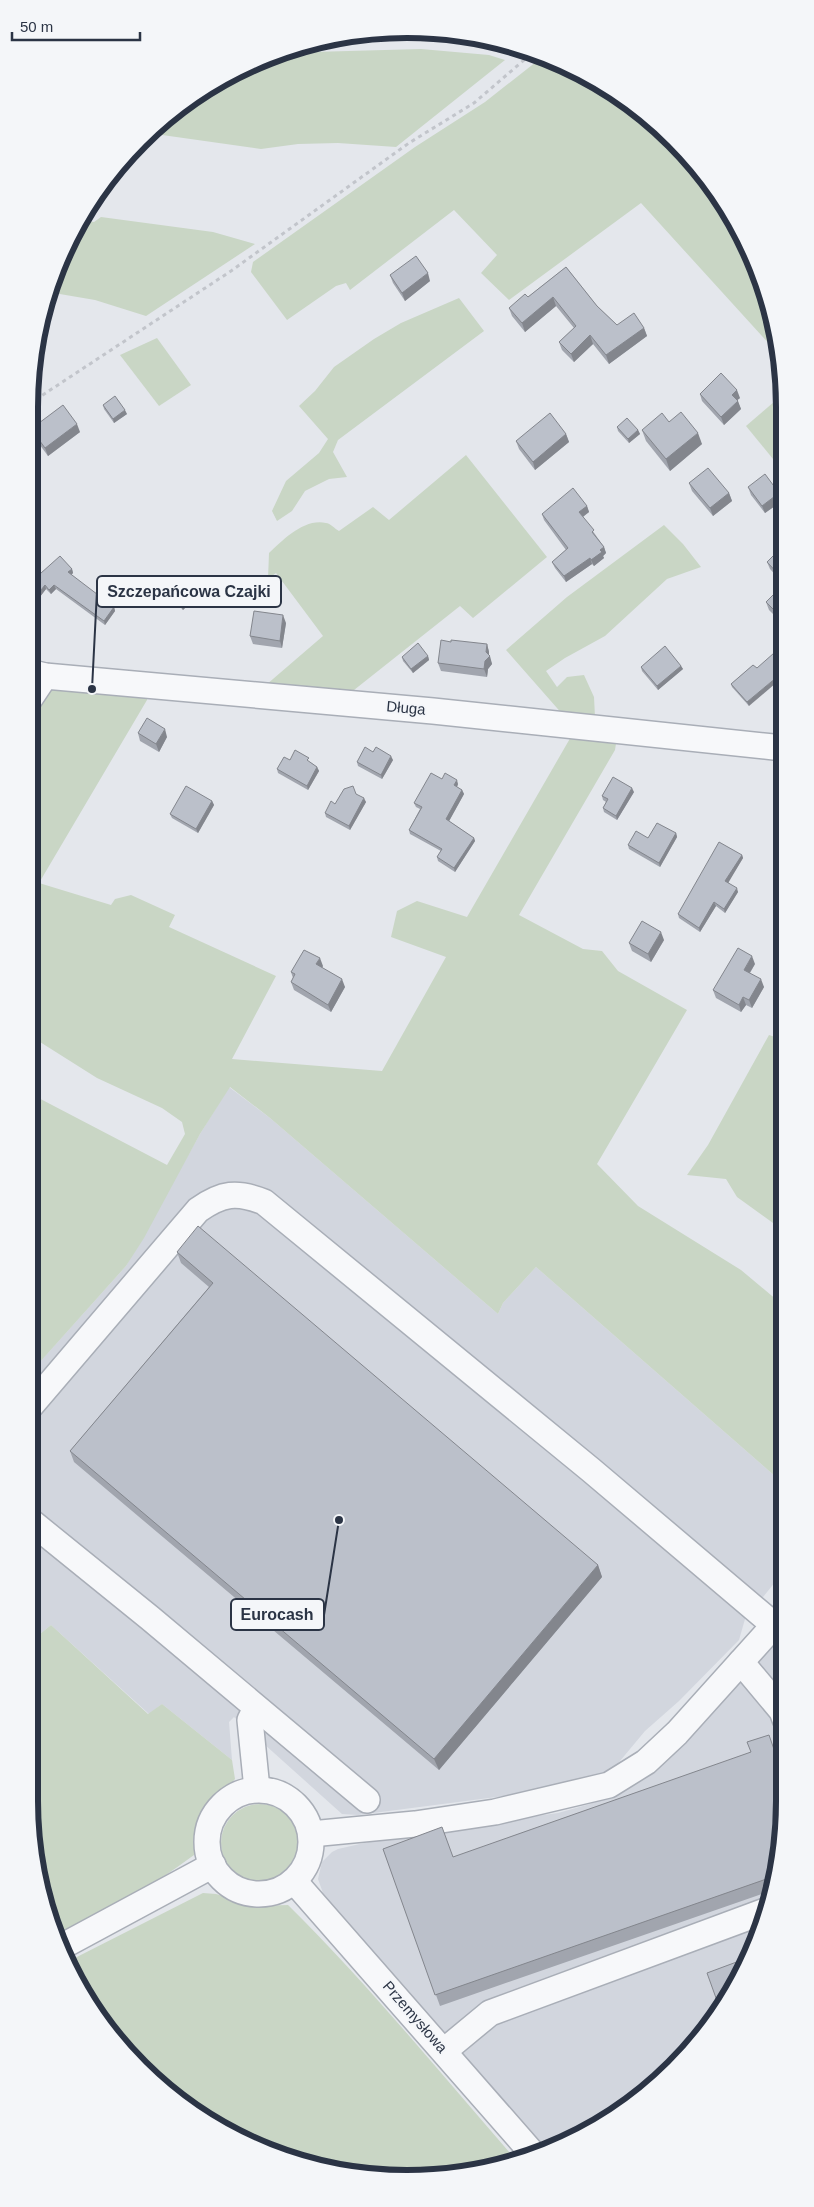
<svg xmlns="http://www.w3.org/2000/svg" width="814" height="2207" font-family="Helvetica,sans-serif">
<rect width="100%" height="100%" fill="#e4e7ec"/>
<!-- built -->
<g fill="#d2d6de">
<path d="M229 1087 270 1118 498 1314 503 1303 536 1267 785 1485V1570L745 1619 739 1640 679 1701 645 1731 615 1767 597 1776 558 1789 358 1815 342 1814 234 1717 229 1722 232 1760 162 1704 149 1714 51 1625 29 1643V1374L126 1266 200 1134Z"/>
<path d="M785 1625V1800L772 1898 746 1968 707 2030 617 2115 552 2149 543 2152 338 1913 323 1893 318 1879 322 1862 332 1852 338 1849 395 1836 558 1813 590 1804 615 1794Z"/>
</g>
<!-- green -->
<g fill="#c9d6c5">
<path d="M421 49 489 55 505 60 396 147 338 143 298 144 261 149 148 133 158 122 218 79 276 53Z"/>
<path d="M541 58 617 92 692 158 756 262 782 358 641 203 509 300 481 273 497 255 454 210 350 290 346 283 336 286 287 320 251 272 253 262 415 147 485 102Z"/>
<path d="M101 217 213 232 255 244 146 316 95 300 48 292 68 239 80 220 94 222Z"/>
<path d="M459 298 484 331 338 440 333 452 347 477 329 479 305 491 292 511 277 521 272 511 286 481 319 453 328 439 299 406 315 391 334 367 374 339 401 323Z"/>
<path d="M157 338 191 385 159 406 120 355Z"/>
<path d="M782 395V470L746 426Z"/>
<path d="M466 455 547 557 473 618 460 606 349 694 266 685 323 636 276 573 268 579 269 553C283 540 304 518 326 523 330 523 335 529 339 531L373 507 389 520Z"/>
<path d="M664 525 683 544 701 567 667 579 605 636 565 658 546 671 557 687 567 677 584 675 594 697 595 717 564 716 506 650 567 597Z"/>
<path d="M58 686 148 692 147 700 39 883 111 905 115 899 131 895 175 915 169 927 276 976 232 1059 382 1071 446 957 391 937 397 911 417 901 467 917 572 735 617 737 615 750 519 915 583 949 602 951 618 971 687 1010 597 1164 638 1206 741 1270 784 1306 785 1485 536 1267 503 1303 498 1314 270 1118 230 1087 200 1134 144 1238 126 1266 31 1372 29 1371V1093L167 1165 185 1134 182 1122 162 1108 97 1078 40 1042 29 1068V716L43 695Z"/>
<path d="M769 1035 784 1040V1231L737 1197 726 1179 687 1175 708 1145Z"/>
<path d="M51 1625 148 1714 162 1704 232 1760 235 1779 200 1821 194 1855C151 1887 104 1915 56 1938L49 1922 29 1800V1643Z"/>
<circle cx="260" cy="1843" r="39"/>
<path d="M203 1893 216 1894 256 1906 288 1905C369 1985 441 2074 516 2160L481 2171 357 2175 286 2158 218 2128 122 2049 79 1989 67 1962Z"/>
</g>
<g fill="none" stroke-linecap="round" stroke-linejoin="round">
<defs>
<g id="minor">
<path d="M29 672 45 676 433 711 783 748"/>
<path d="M29 700 45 676"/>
<path d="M29 1408 198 1210C222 1193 237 1191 264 1202L591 1470 774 1625"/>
<path d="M29 1520 150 1618 367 1800"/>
<path d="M741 1662 782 1711 785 1719"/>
<path d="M256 1708 250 1720 257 1789"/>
<circle cx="259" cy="1842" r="52"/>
<path d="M311 1834 415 1824 495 1812 609 1785 646 1762 677 1733 785 1613"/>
<path d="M294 1881 534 2155"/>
<path d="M61 1947 213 1865"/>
<path d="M444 2051 490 2013 768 1910"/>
</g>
</defs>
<!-- minor casing -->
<use href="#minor" stroke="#a9aeb7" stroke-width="28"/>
<!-- path -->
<path stroke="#c2c5cb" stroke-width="3" stroke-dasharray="4 4" stroke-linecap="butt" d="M29 404 231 271 409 143 474 103 531 54"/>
<!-- minor -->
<use href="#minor" stroke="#f7f8fa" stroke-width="25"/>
</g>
<!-- wall -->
<g fill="#a1a5ae">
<path d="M566 267 597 306 617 325 644 328 647 336 609 364 593 344 574 362 562 350 559 342 574 328 556 306 525 332 512 316 509 308 528 297Z"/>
<path d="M390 275 430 281 405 301 393 283Z"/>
<path d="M700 394 740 398 737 400 741 409 724 425 702 401Z"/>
<path d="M103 405 127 414 114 423 104 409Z"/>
<path d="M669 422 702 444 670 471 646 441 642 430Z"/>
<path d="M617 427 638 430 640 434 629 443 618 431Z"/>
<path d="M31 429 80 432 48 456 34 437Z"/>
<path d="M566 434 569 442 535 470 519 449 516 441Z"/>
<path d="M689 483 729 493 732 501 713 516 692 491Z"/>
<path d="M748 487 782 501 765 513 751 495Z"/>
<path d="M587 506 589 512 583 517 604 547 606 553 603 556 604 558 594 566 592 564 566 582 555 568 552 562 566 550 544 520 542 514Z"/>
<path d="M782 552V582L770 569 767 562Z"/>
<path d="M72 569 73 573 71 575 111 606 114 607 115 611 105 625 56 589 51 594 46 589 29 611V580L31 582Z"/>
<path d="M782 586 777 618 769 610 766 602Z"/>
<path d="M165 588 192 596 193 600 183 610 166 592Z"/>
<path d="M286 623 282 648 253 644 250 636Z"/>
<path d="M487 644 489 652V656L492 664 488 669 487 677 441 671 438 663Z"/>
<path d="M428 656 429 660 413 673 403 661 402 657Z"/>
<path d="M753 665 749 706 732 687 731 684Z"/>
<path d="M681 666 683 669 658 690 642 671 641 667Z"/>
<path d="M138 733 167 737 159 752 140 741Z"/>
<path d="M373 752 393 760 382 779 358 766 357 762Z"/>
<path d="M290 760 310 762 317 767 319 771 308 790 278 773 277 769Z"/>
<path d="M458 784 457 787 462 790 464 794 449 821 474 838 475 841 455 872 438 861 437 857 441 851 410 834 409 830 420 809 416 807 414 803Z"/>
<path d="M634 792 617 820 604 812 603 808 606 802 603 800 602 796Z"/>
<path d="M356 794 366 802 350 830 326 817 325 813 335 804Z"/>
<path d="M212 801 214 805 198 833 172 818 170 814Z"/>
<path d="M676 833 677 837 660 867 629 849 628 845 648 838Z"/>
<path d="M742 855 743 858 728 882 738 892 725 913 716 906 700 932 679 918 678 914Z"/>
<path d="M664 940 651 962 632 951 629 943Z"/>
<path d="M755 964 750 973 764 987 752 1008 746 1005 741 1012 716 998 713 990Z"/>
<path d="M323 966 322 968 345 987 331 1012 294 990 291 982 293 978 291 972Z"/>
<path d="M177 1252 598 1565 602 1577 439 1770 74 1462 70 1451 209 1287 181 1263Z"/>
<path d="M785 1800 773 1890 440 2006 383 1849 453 1857Z"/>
</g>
<!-- shaded-wall -->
<g fill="#83868d">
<path d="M428 273 430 281 405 301 402 293Z"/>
<path d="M553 297 556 306 525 332 522 323Z"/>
<path d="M644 328 647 336 609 364 606 355Z"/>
<path d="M590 335 593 344 574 362 571 354Z"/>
<path d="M737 390 740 398 735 402 732 395Z"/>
<path d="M738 401 741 409 724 425 721 417Z"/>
<path d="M125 410 127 414 114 423 113 419Z"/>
<path d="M77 424 80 432 48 456 45 448Z"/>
<path d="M638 430 640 434 629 443 628 439Z"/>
<path d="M698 433 702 444 670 471 666 459Z"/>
<path d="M566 434 569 442 535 470 533 462Z"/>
<path d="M729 493 732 501 713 516 710 508Z"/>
<path d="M779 493 782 501 765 513 762 506Z"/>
<path d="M587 506 589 512 581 518 579 512Z"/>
<path d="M604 547 606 553 603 556 604 558 594 566 591 560 600 550Z"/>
<path d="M590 558 592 564 566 582 564 576Z"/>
<path d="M72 569 73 573 70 576 68 572Z"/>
<path d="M45 585 46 589 29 611V605Z"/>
<path d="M54 585 56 589 51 594 49 590Z"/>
<path d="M192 596 193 600 183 610 181 606Z"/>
<path d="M783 602V612L777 618 774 610Z"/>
<path d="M114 607 115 611 105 625 104 621Z"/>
<path d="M283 615 286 623 282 648 280 641Z"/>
<path d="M487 644 489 652V657L490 656 492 664 488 669 487 677 484 669Z"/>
<path d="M428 656 429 660 413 673 411 669Z"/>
<path d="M681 666 683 669 658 690 657 686Z"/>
<path d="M783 672V677L749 706 747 702Z"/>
<path d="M165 729 167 737 159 752 156 744Z"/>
<path d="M391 756 393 760 382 779 381 775Z"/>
<path d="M317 767 319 771 308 790 307 786Z"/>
<path d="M457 780 458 784 456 789 454 785Z"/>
<path d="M632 788 634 792 617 820 616 816Z"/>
<path d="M462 790 464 794 448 823 446 819Z"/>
<path d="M364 798 366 802 350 830 349 826Z"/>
<path d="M212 801 214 805 198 833 196 829Z"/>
<path d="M676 833 677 837 660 867 659 863Z"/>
<path d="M474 838 475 841 455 872 454 868Z"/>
<path d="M742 855 743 858 727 885 725 881Z"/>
<path d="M737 888 738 892 725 913 724 909Z"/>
<path d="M714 902 716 906 700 932 699 928Z"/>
<path d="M661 932 664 940 651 962 648 954Z"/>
<path d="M752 956 755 964 747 977 744 970Z"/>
<path d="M320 958 323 966 319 972 316 964Z"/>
<path d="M342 979 345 987 331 1012 328 1005Z"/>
<path d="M761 979 764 987 752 1008 749 1000Z"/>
<path d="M743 997 746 1005 741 1012 739 1005Z"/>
<path d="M598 1565 602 1577 439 1770 434 1759Z"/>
</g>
<!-- building -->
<g fill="#bbc0ca" stroke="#83868d">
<path d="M416 256 428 273 402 293 390 275Z"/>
<path d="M566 267 597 306 617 325 634 313 644 328 606 355 590 335 571 354 559 342 576 326 553 297 522 323 509 308 525 294 528 297Z"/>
<path d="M721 373 737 390 732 395 738 401 721 417 700 394Z"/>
<path d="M115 396 125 410 113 419 103 405Z"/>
<path d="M63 405 77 424 45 448 31 429Z"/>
<path d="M681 412 698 433 666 459 642 430 662 413 669 422Z"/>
<path d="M550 413 566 434 533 462 516 441Z"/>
<path d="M627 418 638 430 628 439 617 427Z"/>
<path d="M708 468 729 493 710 508 689 483Z"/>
<path d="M765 474 779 493 762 506 748 487Z"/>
<path d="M573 488 587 506 579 512 594 530 592 532 604 547 600 550 602 552 591 560 590 558 564 576 552 562 568 548 542 514Z"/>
<path d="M780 549 782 552V578L767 562Z"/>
<path d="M60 556 72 569 68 572 110 604 108 606 114 607 104 621 54 585 49 590 45 585 29 605V580L31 582Z"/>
<path d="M782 586 783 602 774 610 766 602Z"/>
<path d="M254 611 283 615 280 641 250 636Z"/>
<path d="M441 640 451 642V640L487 644 486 652 490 656 485 661 484 669 438 663Z"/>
<path d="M418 643 428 656 411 669 402 657Z"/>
<path d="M665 646 681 666 657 686 641 667Z"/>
<path d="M774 653 783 663V672L747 702 731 684 753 665 757 668Z"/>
<path d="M147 718 165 729 156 744 138 733Z"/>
<path d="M365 747 373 752 376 747 391 756 381 775 357 762Z"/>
<path d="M295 750 309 758 307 760 317 767 307 786 277 769 284 757 290 760Z"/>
<path d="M431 773 442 779 445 773 457 780 454 785 462 790 446 819 474 838 454 868 437 857 442 849 409 830 422 807 414 803Z"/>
<path d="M613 777 632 788 616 816 603 808 608 799 602 796Z"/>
<path d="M186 786 212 801 196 829 170 814Z"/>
<path d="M353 786 356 794 364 798 349 826 325 813 331 801 335 804 344 789Z"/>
<path d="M657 823 676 833 659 863 628 845 636 831 648 838Z"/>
<path d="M719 842 742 855 725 881 737 888 724 909 714 902 699 928 678 914Z"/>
<path d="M642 921 661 932 648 954 629 943Z"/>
<path d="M738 948 752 956 744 970 761 979 749 1000 743 997 739 1005 713 990Z"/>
<path d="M304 950 320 958 316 964 342 979 328 1005 291 982 295 974 291 972Z"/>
<path d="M198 1226 598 1565 434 1759 70 1451 213 1283 177 1252Z"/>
<path d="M769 1735 785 1781V1800L777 1864 776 1865V1867L775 1876 435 1995 383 1849 442 1827 453 1857 751 1752 747 1742Z"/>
<path d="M750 1957 746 1968 720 2009 707 1973Z"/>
</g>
<g text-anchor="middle" stroke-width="4" stroke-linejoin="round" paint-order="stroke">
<!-- street labels -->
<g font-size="15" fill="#2b3445" stroke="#f4f6f9">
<text transform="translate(406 708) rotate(5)" y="5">Długa</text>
<text transform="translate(415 2017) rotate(49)" y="5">Przemysłowa</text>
</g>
</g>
<!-- crop -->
<path d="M0 0H814V2207H0ZM407 38H407A369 369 0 0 1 776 407V1801A369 369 0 0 1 407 2170H407A369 369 0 0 1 38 1801V407A369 369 0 0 1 407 38Z" fill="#f4f6f9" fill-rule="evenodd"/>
<path fill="none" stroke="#2b3445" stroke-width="6" d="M407 38H407A369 369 0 0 1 776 407V1801A369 369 0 0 1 407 2170H407A369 369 0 0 1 38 1801V407A369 369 0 0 1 407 38Z"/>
<!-- callouts -->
<path fill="none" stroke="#2b3445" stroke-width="2" d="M92 689L97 591M339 1520L324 1615"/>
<g fill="#2b3445" stroke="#f4f6f9" stroke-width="2">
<circle cx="92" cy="689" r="5"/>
<circle cx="339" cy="1520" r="5"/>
</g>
<g fill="#f4f6f9" stroke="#2b3445" stroke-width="2">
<rect x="97" y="576" width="184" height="31" rx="5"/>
<rect x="231" y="1599" width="93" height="31" rx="5"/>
</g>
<g font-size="16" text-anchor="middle" font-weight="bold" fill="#2b3445">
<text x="189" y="597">Szczepańcowa Czajki</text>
<text x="277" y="1620">Eurocash</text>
</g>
<!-- scale -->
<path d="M12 32v8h128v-8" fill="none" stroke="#2b3445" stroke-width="2.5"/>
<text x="20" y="32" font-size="15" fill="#2b3445" stroke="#f4f6f9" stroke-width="4" paint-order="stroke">50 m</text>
</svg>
